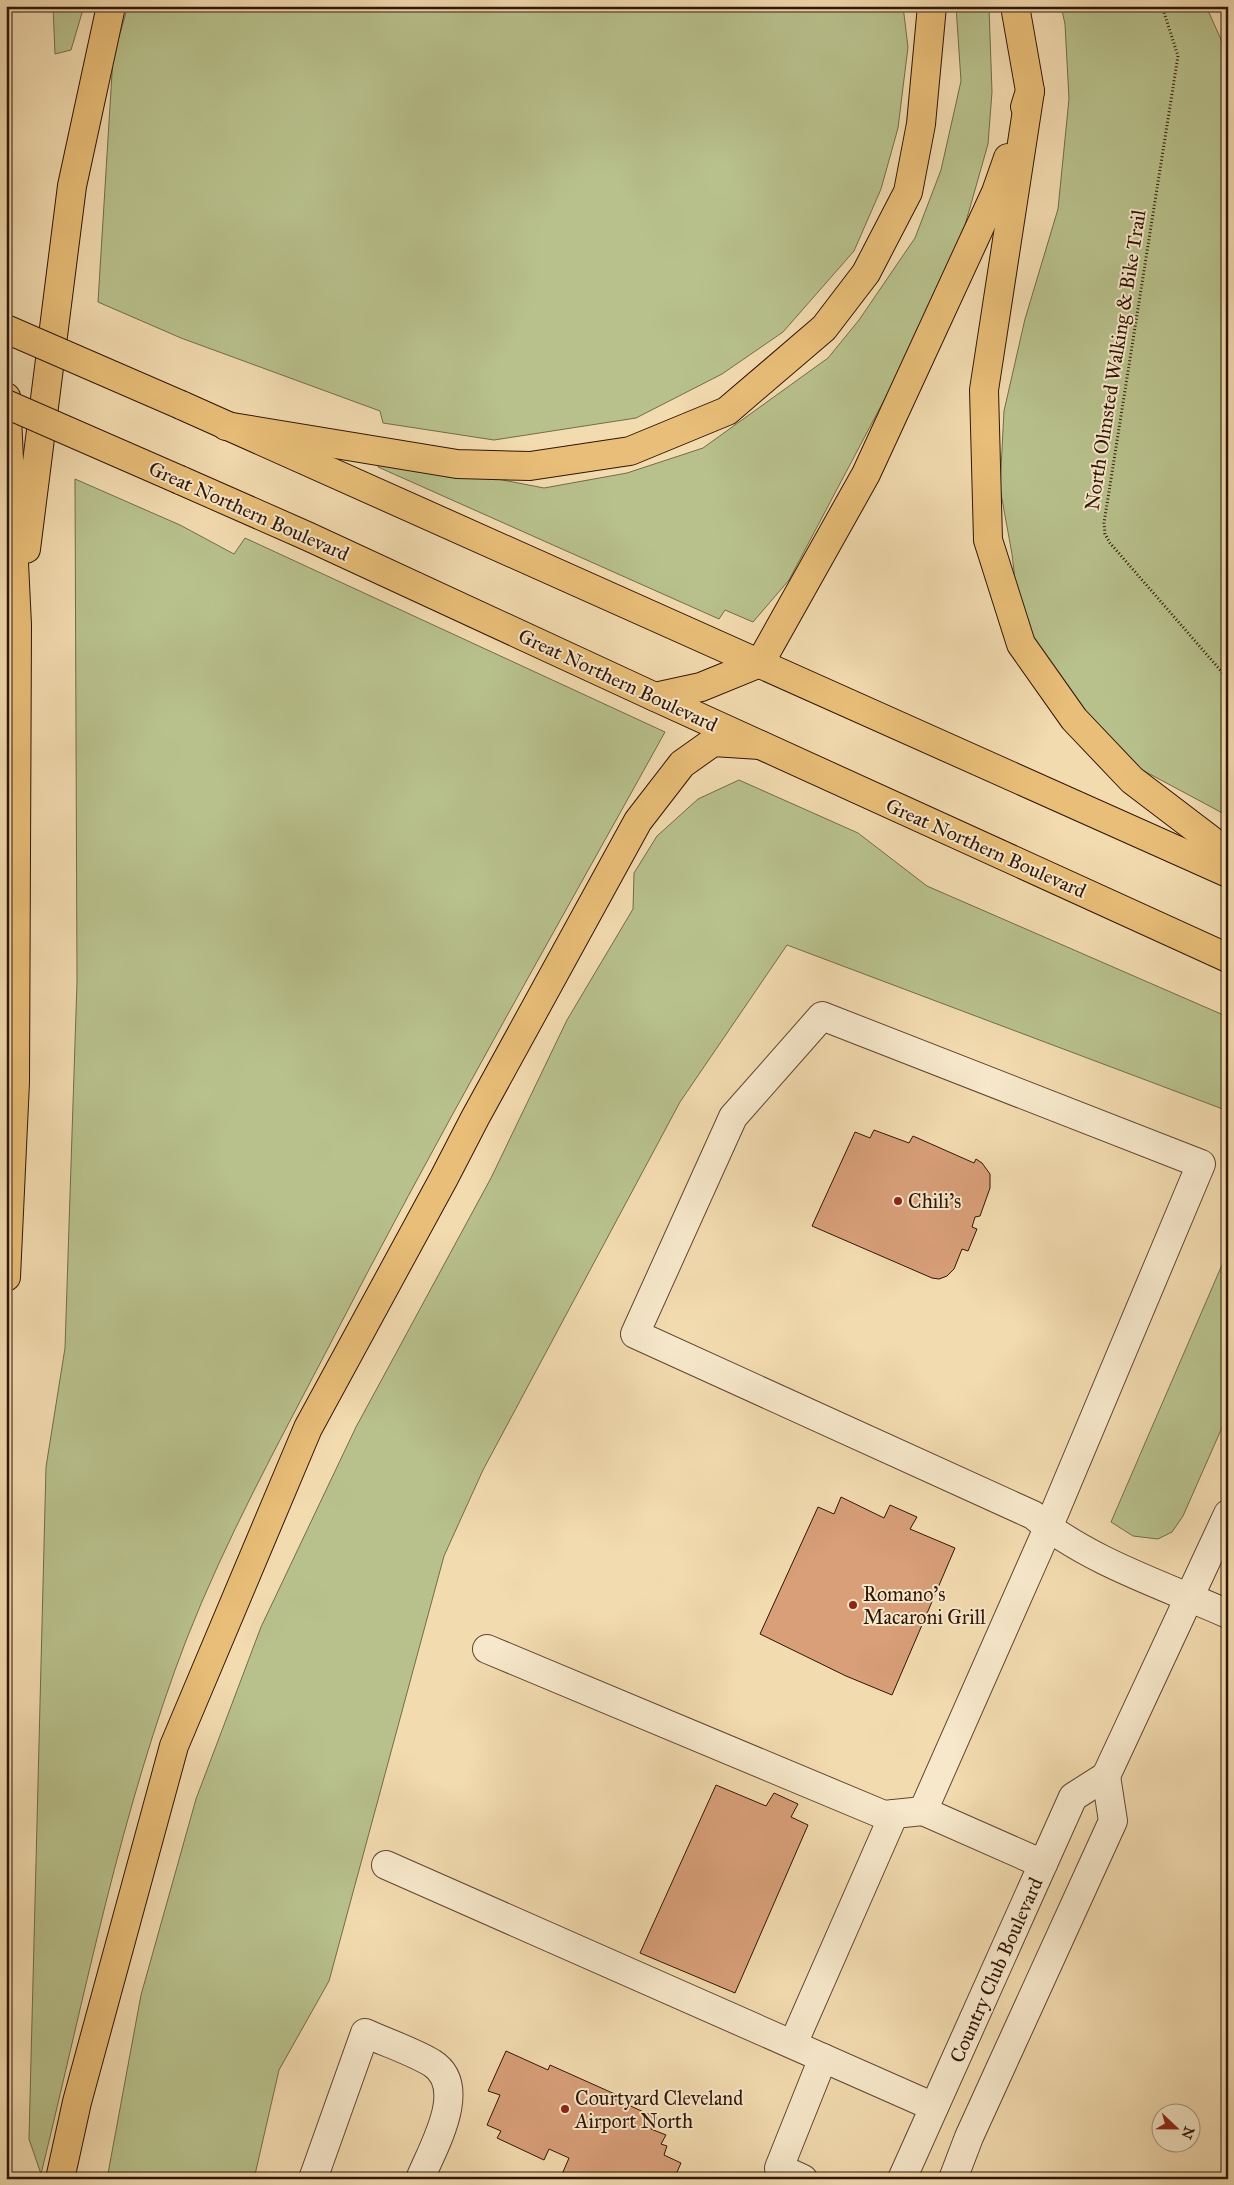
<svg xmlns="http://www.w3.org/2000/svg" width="1234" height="2185" font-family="'IM FELL Great Primer',serif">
<rect width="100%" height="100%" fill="#f2dbaf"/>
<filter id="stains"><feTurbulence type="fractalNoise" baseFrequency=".004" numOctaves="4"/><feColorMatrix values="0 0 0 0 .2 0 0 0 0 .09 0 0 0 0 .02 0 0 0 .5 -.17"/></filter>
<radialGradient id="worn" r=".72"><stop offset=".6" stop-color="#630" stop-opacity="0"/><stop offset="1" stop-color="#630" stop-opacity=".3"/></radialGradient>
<!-- green -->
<g fill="#b8c18c" stroke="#746b4a">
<path d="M53 6H84L71 50 55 54Z"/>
<path d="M128 6H903L908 47 898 128 881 189 854 251 783 332 722 374 636 418 494 440 383 423 380 411 181 338 98 302 113 57Z"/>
<path d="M956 6 989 8 992 92 988 144 965 225 945 279 891 387 789 580 753 622 725 610 719 619 378 467 384 457 544 488 627 473 703 448 828 358 859 320 915 238 941 170 961 81Z"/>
<path d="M1061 6H1206L1228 55V816L1118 757 1045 659 1019 614 1012 554 1000 488 1004 411 1025 319 1058 209 1069 99 1065 24Z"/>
<path d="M75 479 180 525 234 554 245 538 665 732C551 938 434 1142 326 1352 277 1446 226 1539 187 1638 121 1809 85 1995 41 2174L29 2139 46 1467 65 1348 77 982Z"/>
<path d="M739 780 858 833 927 886 1228 1017V1111L787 945 680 1102 483 1470 444 1556 329 1981 279 2070 254 2179H107L141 1995 196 1799 261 1627 356 1427 491 1178 567 1020 633 909 634 873 657 836 698 799Z"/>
<path d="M1228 1251V1414L1183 1516 1172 1532 1158 1539 1133 1536 1111 1522Z"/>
</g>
<!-- building -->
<g fill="#d89f79" stroke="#301507">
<path d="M874 1130 909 1143 913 1136 974 1163 976 1159 982 1163 990 1174V1188L980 1216 975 1217 972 1227 977 1229 968 1251 962 1249 954 1269 947 1276 939 1279 932 1278 812 1226 855 1132 870 1138Z"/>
<path d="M841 1497 884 1518 890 1505 917 1517 910 1529 955 1548 892 1695 846 1676 760 1634 818 1507 834 1514Z"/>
<path d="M716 1785 766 1806 774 1793 798 1804 791 1817 808 1825 735 1993 640 1953Z"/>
<path d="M506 2051 548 2070 550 2065 617 2095 615 2099 657 2118 651 2129 666 2135 661 2144 667 2146 664 2155 681 2163 674 2179H560L569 2158 549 2149 544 2160 497 2138 501 2131 487 2125 500 2095 488 2091Z"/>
</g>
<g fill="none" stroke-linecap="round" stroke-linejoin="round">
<defs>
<g id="minor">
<path d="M487 1649 884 1815 923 1811"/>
<path d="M1043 1864 923 1811 1048 1528 1201 1164 822 1016 733 1117 635 1334 1033 1515C1085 1560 1165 1586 1228 1614"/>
<path d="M386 1865 934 2107"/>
<path d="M793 2044 894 1814"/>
<path d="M313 2179 365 2033C387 2043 412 2051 432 2063 470 2087 432 2149 420 2179"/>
<path d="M803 2179 779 2168 823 2058"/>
<path d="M902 2179 1073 1797 1106 1776 1228 1514"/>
<path d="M953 2179 969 2137 1113 1821 1106 1776"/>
</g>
<g id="major">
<path d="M181 405 1228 873"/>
<path d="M180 480 307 536 655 697 1228 958"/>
</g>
<g id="highway">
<path d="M1015 6 1030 91 1025 107"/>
<path d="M1030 91 984 390 988 540 1021 644 1074 719 1132 780 1228 853"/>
<path d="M6 397 17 625 15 1082 6 1277"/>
<path d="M226 426 457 464 530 466 630 451 727 411 824 328 866 273 908 192 921 124 932 6"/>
<path d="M26 549 72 186 111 6"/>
<path d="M655 697 701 687 760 663 866 474 996 192 1008 158"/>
<path d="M60 2179 77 2102 174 1746 308 1428 444 1178 475 1118 638 821 682 764 713 742 760 745"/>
</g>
</defs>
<!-- minor casing -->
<use href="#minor" stroke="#604631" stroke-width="30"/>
<!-- major casing -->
<use href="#major" stroke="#301507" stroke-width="30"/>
<!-- highway casing -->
<use href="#highway" stroke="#301507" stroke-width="30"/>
<!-- path -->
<path stroke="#301507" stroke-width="3" stroke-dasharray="1 2.5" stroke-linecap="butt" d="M1162 6 1178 56 1104 523 1105 534 1110 543 1228 679"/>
<!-- minor -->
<use href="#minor" stroke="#f7e8cb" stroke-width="28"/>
<!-- major -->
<use href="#major" stroke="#e9be78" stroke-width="28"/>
<!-- highway -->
<use href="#highway" stroke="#e9be78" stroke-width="28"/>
<defs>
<g id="major-bridge">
<path d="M6 329 181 405"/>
<path d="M6 404 180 480"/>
</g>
</defs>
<!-- major-bridge casing -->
<use href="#major-bridge" stroke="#301507" stroke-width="30" stroke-linecap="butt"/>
<!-- major-bridge -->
<use href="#major-bridge" stroke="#e9be78" stroke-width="28"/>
</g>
<!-- markers -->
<g fill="#8f2418" stroke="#f7e8cb" stroke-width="2">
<circle cx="898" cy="1201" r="5"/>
<circle cx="853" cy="1605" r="5"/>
<circle cx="565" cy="2109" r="5"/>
</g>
<g text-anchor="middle" stroke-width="4" stroke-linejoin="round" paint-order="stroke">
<!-- street labels -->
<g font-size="20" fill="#301507" stroke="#f7e8cb">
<text transform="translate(1115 360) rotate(-81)" y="7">North Olmsted Walking &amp; Bike Trail</text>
<text transform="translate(249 511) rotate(24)" y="7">Great Northern Boulevard</text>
<text transform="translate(618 680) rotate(25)" y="7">Great Northern Boulevard</text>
<text transform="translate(986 848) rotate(24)" y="7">Great Northern Boulevard</text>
<text transform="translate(996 1970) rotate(-66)" y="7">Country Club Boulevard</text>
</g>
<!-- poi labels -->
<g font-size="20" fill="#301507" stroke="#f7e8cb" text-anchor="start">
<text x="908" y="1208">Chili's</text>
<text x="863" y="1601">Romano's<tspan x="863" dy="23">Macaroni Grill</tspan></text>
<text x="575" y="2105">Courtyard Cleveland<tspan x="575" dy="23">Airport North</tspan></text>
</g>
</g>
<!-- margin -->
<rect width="1234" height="2185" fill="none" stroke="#f2dbaf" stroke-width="25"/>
<rect x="8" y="8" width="1219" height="2170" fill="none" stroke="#301507" stroke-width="2.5"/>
<rect x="12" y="12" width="1209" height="2160" fill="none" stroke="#301507"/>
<!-- north arrow -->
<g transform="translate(1176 2128) rotate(112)"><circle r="24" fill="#f7e8cb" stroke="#a7947d"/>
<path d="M0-4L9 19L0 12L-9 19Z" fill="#8f2418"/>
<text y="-8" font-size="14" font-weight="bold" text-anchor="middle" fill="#301507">N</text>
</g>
<rect width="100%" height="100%" filter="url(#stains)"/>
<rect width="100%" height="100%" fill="url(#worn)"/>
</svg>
